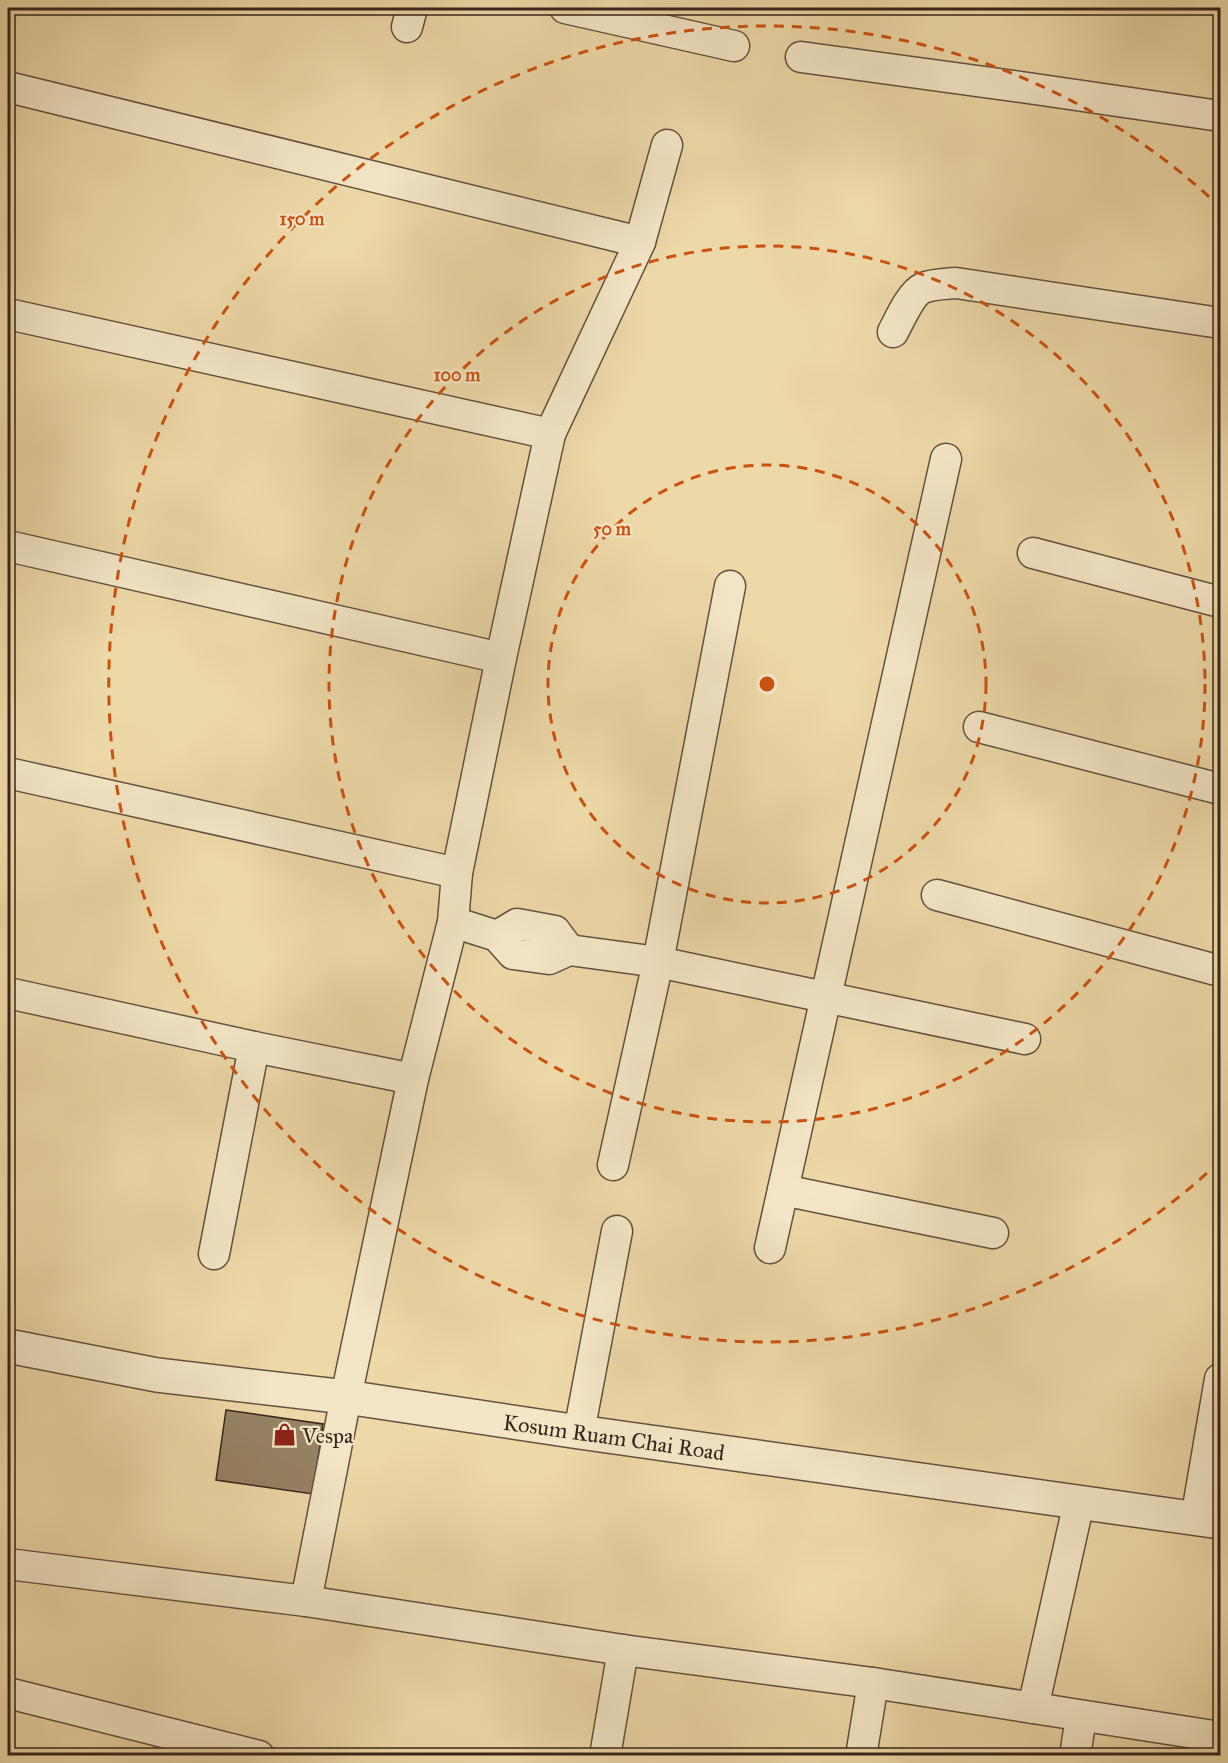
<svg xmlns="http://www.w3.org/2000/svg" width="1228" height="1763" font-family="'IM FELL Great Primer',serif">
<rect width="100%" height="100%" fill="#edd8a7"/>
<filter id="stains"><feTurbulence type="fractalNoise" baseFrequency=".00333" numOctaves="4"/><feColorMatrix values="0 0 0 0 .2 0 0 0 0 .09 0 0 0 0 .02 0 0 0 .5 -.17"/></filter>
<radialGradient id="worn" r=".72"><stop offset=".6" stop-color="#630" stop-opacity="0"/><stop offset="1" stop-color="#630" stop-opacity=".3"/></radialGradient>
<!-- building -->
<path fill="#968264" stroke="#37241c" stroke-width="1.5" d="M226 1410 323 1424 313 1494 216 1480Z"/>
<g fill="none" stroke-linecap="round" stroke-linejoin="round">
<defs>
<g id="minor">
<path d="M565 8 734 46"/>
<path d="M407 27 412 8"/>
<path d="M801 57 1021 87 1220 116"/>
<path d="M8 87 640 242"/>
<path d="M8 314 550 434"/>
<path d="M893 332C899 321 911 293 923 288 933 284 945 284 956 283L1220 323"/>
<path d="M8 546 501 658"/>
<path d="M1033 553 1220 602"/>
<path d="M979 727 1220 789"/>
<path d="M8 773 457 873"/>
<path d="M937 895 1220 971"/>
<path d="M453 922 497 936 513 954 549 959 569 950 658 962 1025 1039"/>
<path d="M497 936 517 924 555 931 569 950"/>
<path d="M8 993 254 1047 413 1079"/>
<path d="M613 1165 658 962 730 586"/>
<path d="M783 1190 993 1233"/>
<path d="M770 1248 946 459"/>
<path d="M214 1254 254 1047"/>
<path d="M579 1432 617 1231"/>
<path d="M1196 1519 1220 1379"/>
<path d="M8 1564 306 1601 623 1650 873 1683 1220 1737"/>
<path d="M306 1601 346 1397 413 1079 453 922 457 873 501 658 550 434 640 242 667 145"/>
<path d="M8 1693 259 1756"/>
<path d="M1033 1708 1079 1502"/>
<path d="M605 1756 623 1650"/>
<path d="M861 1756 873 1683"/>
<path d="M1075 1756 1081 1717"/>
</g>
<path id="tertiary" d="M8 1346 157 1375 346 1397 579 1432 1220 1522"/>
</defs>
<!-- minor casing -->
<use href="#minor" stroke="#64513f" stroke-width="33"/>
<!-- tertiary casing -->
<use href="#tertiary" stroke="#64513f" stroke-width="36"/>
<!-- minor -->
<use href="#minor" stroke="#f3e6c6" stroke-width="30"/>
<!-- tertiary -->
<use href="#tertiary" stroke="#f3e6c6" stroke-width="33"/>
</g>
<!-- distance rings -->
<g fill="none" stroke="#cd510e" stroke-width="3" stroke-dasharray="10 8">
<circle cx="767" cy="684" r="219"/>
<circle cx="767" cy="684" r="438"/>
<path d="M1220 1161A658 658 0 1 1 1220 207"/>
</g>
<!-- icons -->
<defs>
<symbol id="shop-bare" viewBox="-9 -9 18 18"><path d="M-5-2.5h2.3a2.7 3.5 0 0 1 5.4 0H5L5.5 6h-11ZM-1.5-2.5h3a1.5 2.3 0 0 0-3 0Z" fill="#8f2418" stroke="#f3e6c6" stroke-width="2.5" paint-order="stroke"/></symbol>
</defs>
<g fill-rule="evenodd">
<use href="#shop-bare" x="268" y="1418" width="33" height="33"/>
</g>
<g text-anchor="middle" stroke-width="4.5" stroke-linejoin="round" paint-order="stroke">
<!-- poi labels -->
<g font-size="22" fill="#37241c" stroke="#f3e6c6" text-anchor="start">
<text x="302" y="1443">Vespa</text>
</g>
<!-- street labels -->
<g font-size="22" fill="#37241c" stroke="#f3e6c6">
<text transform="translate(614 1437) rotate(8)" y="8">Kosum Ruam Chai Road</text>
</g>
</g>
<circle cx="767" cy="684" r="9" fill="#cd510e" stroke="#f3e6c6" stroke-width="3"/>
<g font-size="18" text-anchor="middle" font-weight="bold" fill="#cd510e" stroke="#f3e6c6" stroke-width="4.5" stroke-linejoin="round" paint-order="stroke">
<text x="302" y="225">150 m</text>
<text x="457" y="381">100 m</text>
<text x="612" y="535">50 m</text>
</g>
<!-- margin -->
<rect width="1228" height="1763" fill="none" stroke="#edd8a7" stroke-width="30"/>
<rect x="9" y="9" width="1210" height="1745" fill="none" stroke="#37241c" stroke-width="3"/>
<rect x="15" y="15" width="1198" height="1733" fill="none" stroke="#37241c" stroke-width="1.5"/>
<rect width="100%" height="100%" filter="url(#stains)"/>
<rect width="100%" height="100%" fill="url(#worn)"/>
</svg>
